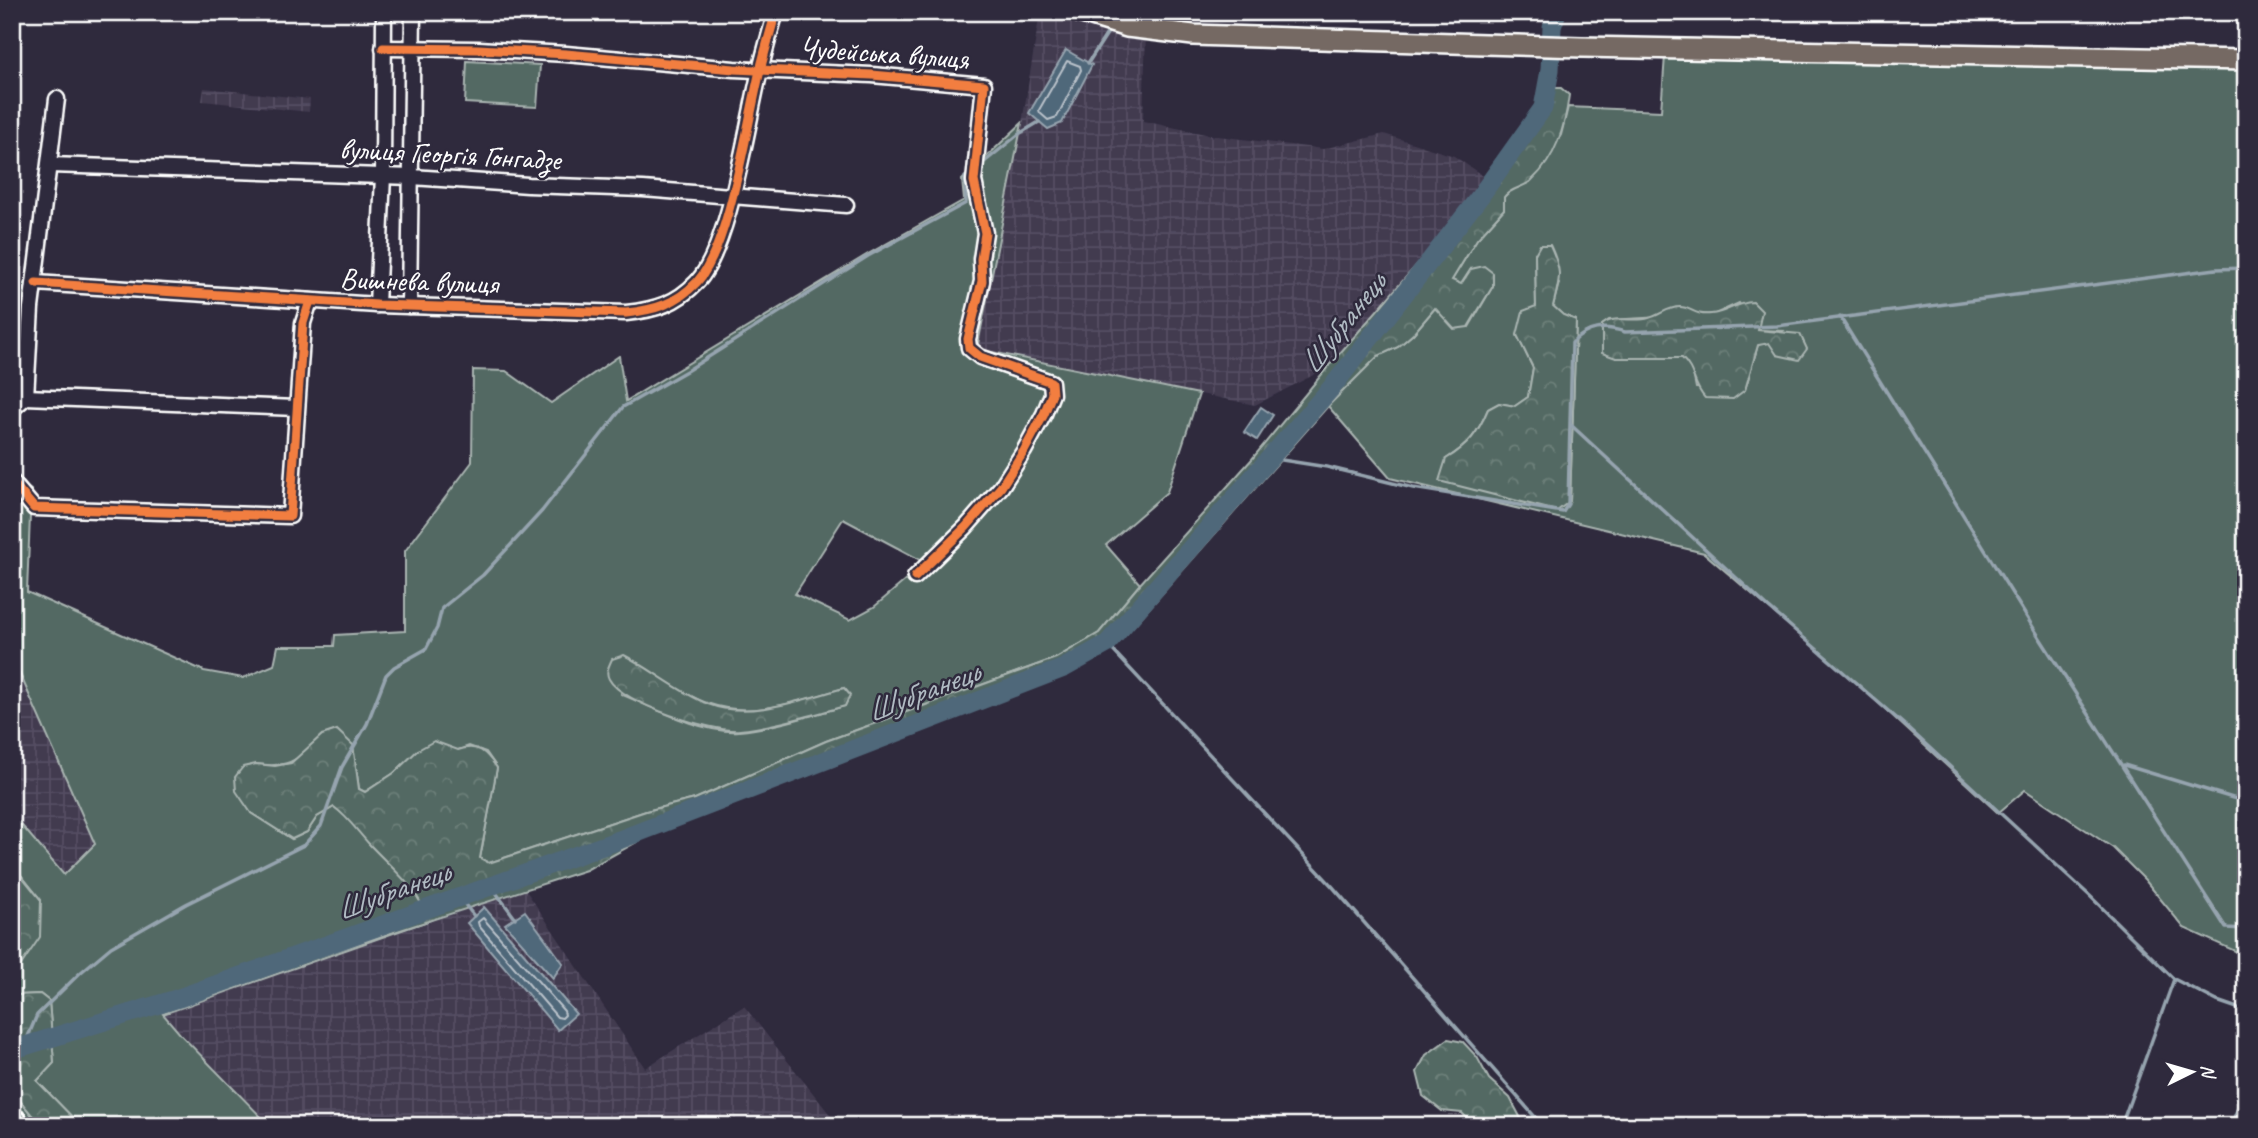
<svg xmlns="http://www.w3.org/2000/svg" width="2258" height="1138" font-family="Caveat,sans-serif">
<defs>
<pattern id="industrial-grid" width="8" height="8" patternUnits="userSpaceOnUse" patternTransform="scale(1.75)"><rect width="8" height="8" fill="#423a50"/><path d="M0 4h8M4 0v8" fill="none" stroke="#554e62"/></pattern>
<pattern id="forest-crowns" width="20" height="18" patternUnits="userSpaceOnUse" patternTransform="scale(1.75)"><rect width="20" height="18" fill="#536963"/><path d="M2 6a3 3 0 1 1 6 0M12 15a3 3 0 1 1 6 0" fill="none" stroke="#6d807a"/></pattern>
</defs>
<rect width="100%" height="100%" fill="#2f2a3d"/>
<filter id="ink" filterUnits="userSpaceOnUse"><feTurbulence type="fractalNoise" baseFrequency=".0143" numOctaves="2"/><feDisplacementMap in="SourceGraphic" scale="14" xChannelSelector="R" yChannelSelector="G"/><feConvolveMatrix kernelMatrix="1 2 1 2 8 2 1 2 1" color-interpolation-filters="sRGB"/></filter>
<g filter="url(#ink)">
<!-- industrial -->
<g fill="url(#industrial-grid)">
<path d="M1040 12H1075L1146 33 1143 121 1210 135 1323 149 1384 134 1454 156 1486 178 1433 246 1327 368 1255 405 977 349 1022 123Z"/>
<path d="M204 88 310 99 309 112 202 101Z"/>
<path d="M12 656 95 844 64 875 12 814Z"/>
<path d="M525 889 645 1068 744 1006 839 1126H270L163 1014Z"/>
</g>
<!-- green -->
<g fill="#536963" stroke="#a9b4b1" stroke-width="2" fill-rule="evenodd">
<path d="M1666 42 2246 51V956L2184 928 2145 880 2113 848 2025 790 1998 813 1860 686 1704 553 1390 478 1328 406 1378 356 1398 347 1413 334 1435 308 1443 316 1469 327 1493 286 1471 269 1461 285 1452 280 1477 239 1504 209V197L1511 189 1530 182 1561 135 1568 107 1661 111ZM1535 254 1559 283 1553 306 1563 315 1576 320 1570 501 1446 459C1469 445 1478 433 1488 409L1499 403 1515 406 1528 397 1533 368 1517 335 1536 306ZM1739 303 1757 330 1783 331 1769 342 1758 345 1745 390 1696 388 1692 368 1682 358H1616L1602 325 1609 320 1715 314Z"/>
<path d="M467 61 540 65 537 107 465 103Z"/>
<path d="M1022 123 977 349 1199 394 1167 492 1106 545 1140 584 1099 633 1056 658 826 741 695 799 646 811 489 863 480 858 497 768 486 752 469 746 458 750H418L394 773 365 792 359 789 353 745 322 735C297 759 293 769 256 764L251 813 292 839 307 832 317 817 334 807 347 817 371 846 411 886 431 920 163 1014 181 1035 270 1126H81L37 1081 54 1063 49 1001 40 994 17 995 14 986 17 971 25 958 41 900 12 864V814L64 875 95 844 12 656V465L16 479 31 490 27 592 204 671 243 678 274 665 278 646H334L335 635 405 631V551L472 462 473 370 506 371 551 403 619 356 626 401 868 254 964 200 962 180ZM843 519 926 563 874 607 850 620 795 594ZM624 656C653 670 679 694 710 704 752 719 803 700 844 688L850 695 845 706C811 715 774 728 739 731 703 734 654 708 621 694Z"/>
<path d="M12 281 35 286 12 453Z"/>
<path d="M12 1091 41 1126H12Z"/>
</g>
<!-- forest -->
<g fill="url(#forest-crowns)" stroke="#a9b4b1" stroke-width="2">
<path d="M1540 88H1561L1569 95C1565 127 1556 158 1532 180 1524 188 1512 187 1504 197V209L1477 239 1452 280 1461 284 1471 269 1484 266 1493 273V286L1468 327 1454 329 1435 308 1413 334 1398 347 1378 356 1328 406 1116 646 1062 673 700 807 586 870 159 1008 156 1003 423 907C411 883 391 867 373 848 359 834 350 819 334 807L317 817 307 832 292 839 251 813 236 791 235 777 243 767 256 764 275 766 291 763 322 735 337 730 353 745 359 789 365 792 394 773 418 750 434 741 458 750C478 743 486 752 497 768L480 858 489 863 646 811 695 799 826 741 1056 658 1099 633 1140 584 1252 459 1327 368 1433 246 1486 178 1536 105Z"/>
<path d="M1540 245H1550C1563 273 1560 277 1553 306L1563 315 1576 320 1570 501 1557 511 1439 481 1446 459C1469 445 1478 433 1488 409L1499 403 1515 406 1528 397 1533 368 1517 335 1523 311 1536 306 1535 254Z"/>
<path d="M1753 302 1762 311 1758 330 1800 334 1807 349 1799 360 1777 355 1769 343 1758 345 1745 390 1733 399 1705 398C1692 384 1696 371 1682 358H1616L1602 353V325C1616 314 1633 323 1649 318 1661 315 1667 307 1680 307 1691 307 1695 316 1711 314 1727 313 1734 303 1753 302Z"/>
<path d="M624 655C653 670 678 692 708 704 749 720 804 699 844 688L850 695 845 706C811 715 775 726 740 730 714 733 621 703 609 679 605 672 609 666 612 659Z"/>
<path d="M12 864 41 900 40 937 17 971 14 986 18 995 40 994 49 1001 54 1063 37 1081 81 1126H41L12 1091Z"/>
<path d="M1448 1039 1463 1042 1477 1057 1489 1079 1510 1098 1525 1126H1475L1462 1113 1442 1111 1423 1096 1417 1072 1426 1055Z"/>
</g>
<!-- water -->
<g fill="#50677a" stroke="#96a4af" stroke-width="2">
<path d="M1066 50 1092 65 1062 123 1048 129 1029 113Z"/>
<path d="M1261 407 1273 415 1257 440 1244 432Z"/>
<path d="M484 907 576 1014 558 1030 467 923Z"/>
<path d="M525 911 563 963 553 978 505 924Z"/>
</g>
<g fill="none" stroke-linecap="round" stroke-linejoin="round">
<!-- shore -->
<g stroke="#b9c2ca" stroke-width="2">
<path d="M1067 61 1080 66 1081 70 1057 117 1048 120 1040 113 1039 110Z"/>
<path d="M483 918 564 1011 565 1015 562 1018 557 1017 479 926 478 922Z"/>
</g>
<!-- stream -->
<g stroke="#96a4af" stroke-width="3.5">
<path d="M1088 63 1110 29"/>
<path d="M982 164 1019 134 1039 122"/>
<path d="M1840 317 2036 632 2226 928 2246 929"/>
<path d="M1571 425 1768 607 1908 728 2090 896 2174 979 2217 1001 2246 1011"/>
<path d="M1269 458 1327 467 1413 488 1563 512 1568 504 1572 343C1588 327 1603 325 1625 332L1777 326 2216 269 2246 268"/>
<path d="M1107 644 1332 886 1543 1126"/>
<path d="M2124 765 2246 802"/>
<path d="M491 886 515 918"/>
<path d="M459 897 474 916"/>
<path d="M24 1046 37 1015 80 973 111 947 186 904 304 845 321 826 342 767 367 724 386 675 394 667 426 649 437 628 442 608 483 575 542 511 623 407 688 370 868 256 966 203 965 177 970 173"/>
<path d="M2121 1126 2174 979"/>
<path d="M2231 1126 2246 1087"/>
</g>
<!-- river -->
<path stroke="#50677a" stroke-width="19" d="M12 1050 179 998 619 840 1064 668 1107 644 1333 386 1481 195 1543 108 1550 70 1552 27 1557 12"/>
<defs>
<g id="minor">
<path d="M383 48 478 49 566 54 734 69 872 75 984 85 974 181 985 233 981 259 982 281 968 339 969 348 980 357 1051 382 1052 394 1044 414 1024 451 1001 487 966 527 915 577"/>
<path d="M50 165 412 177 528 185 643 189 846 205"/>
<path d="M36 283 377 305 626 313C655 310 676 304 697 282 728 249 746 132 757 84 762 60 769 36 776 12"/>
<path d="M377 305 383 176 384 12"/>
<path d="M409 306 413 12"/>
<path d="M26 397 296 408"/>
<path d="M12 409 26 397 31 308 57 99"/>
<path d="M12 482 34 508 290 516 303 323 310 301"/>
<path d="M2245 1126 2246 1123"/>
</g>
<path id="major" d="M1079 12 1127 27 1193 35 1582 47 2246 60"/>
</defs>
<!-- minor casing -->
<use href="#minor" stroke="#fff" stroke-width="19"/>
<!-- major casing -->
<use href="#major" stroke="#fff" stroke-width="24"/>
<!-- minor -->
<use href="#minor" stroke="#2f2a3d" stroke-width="14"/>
<!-- major -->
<use href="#major" stroke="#756964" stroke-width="19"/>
<!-- rail -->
<g stroke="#fff" stroke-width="3.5" stroke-dasharray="10 5" stroke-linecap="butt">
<path d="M12 1099 34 1126"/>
<path d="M12 1120 17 1126"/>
</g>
<defs>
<g id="cycleway">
<path d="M383 48 478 49 566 54 734 69 872 75 984 85 974 181 985 233 981 259 982 281 968 339 969 348 980 357 1051 382 1052 394 1044 414 1024 451 1001 487 966 527 915 577"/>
<path d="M36 283 377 305 626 313C655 310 676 304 697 282 728 249 746 132 757 84 762 60 769 36 776 12"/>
<path d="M12 482 34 508 290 516 303 323 310 301"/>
</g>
</defs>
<!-- cycleway casing -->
<use href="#cycleway" stroke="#2f2a3d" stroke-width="13"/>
<!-- cycleway -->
<use href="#cycleway" stroke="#f27e40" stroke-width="9"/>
</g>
</g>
<g text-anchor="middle" stroke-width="5" stroke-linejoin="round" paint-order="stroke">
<!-- street labels -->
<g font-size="30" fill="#fff" stroke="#2f2a3d">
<text transform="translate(884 53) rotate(4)" y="10">Чудейська вулиця</text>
<text transform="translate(450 154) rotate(3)" y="10">вулиця Георгія Гонгадзе</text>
<text transform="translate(419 281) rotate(2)" y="10">Вишнева вулиця</text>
</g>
<!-- water labels -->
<g font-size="32" font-style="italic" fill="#b0bbc3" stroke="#2f2a3d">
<text transform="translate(1342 323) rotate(-52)" y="11">Шубранець</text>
<text transform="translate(922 691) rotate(-21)" y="11">Шубранець</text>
<text transform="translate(392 890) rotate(-20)" y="11">Шубранець</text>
</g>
</g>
<!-- margin -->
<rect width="2258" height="1138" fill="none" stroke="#2f2a3d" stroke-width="42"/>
<rect x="21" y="21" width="2216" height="1096" fill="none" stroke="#fff" stroke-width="2.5" filter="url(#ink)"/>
<!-- north arrow -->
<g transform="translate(2192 1072) rotate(85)" stroke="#2f2a3d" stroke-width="5" paint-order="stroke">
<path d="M0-5L12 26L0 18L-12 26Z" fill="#ffffff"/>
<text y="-10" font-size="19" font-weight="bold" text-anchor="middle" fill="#ffffff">N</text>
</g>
</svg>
